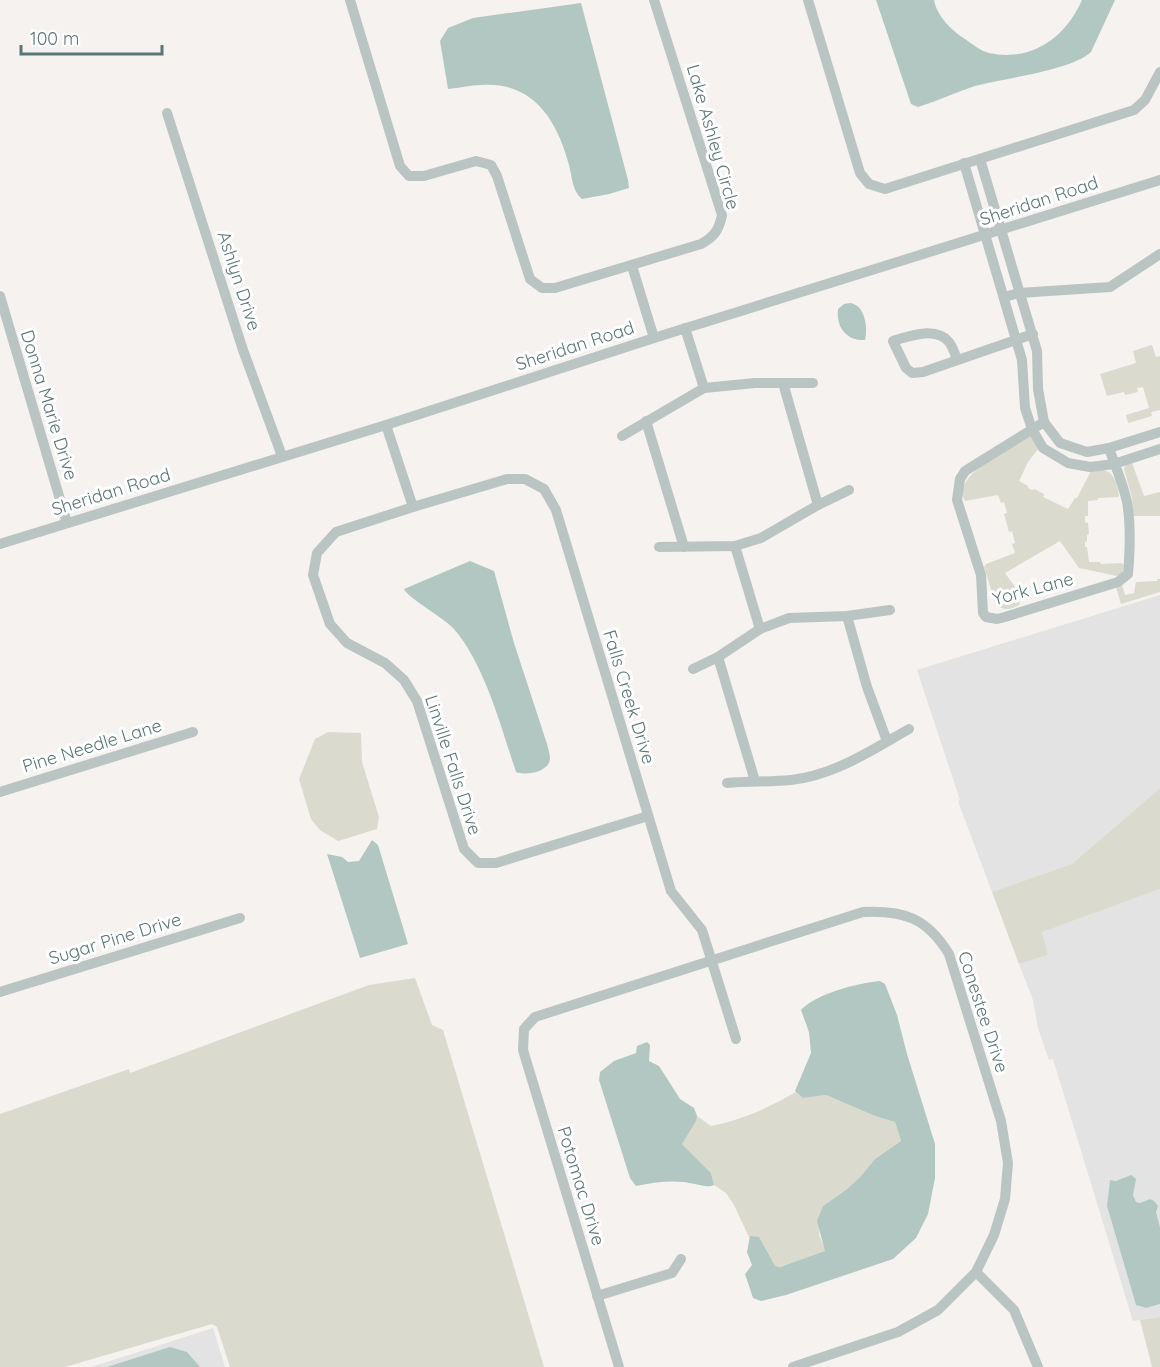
<svg xmlns="http://www.w3.org/2000/svg" width="1160" height="1367" font-family="Quicksand,sans-serif">
<rect width="100%" height="100%" fill="#f5f2f0"/>
<!-- built -->
<g fill="#e2e3e2">
<path d="M1160 595V788L1072 864 992 892 958 801 960 800 917 670Z"/>
<path d="M1160 889V1227L1156 1212 1150 1199 1140 1203 1136 1202 1133 1195 1135 1179 1110 1181 1107 1206 1136 1305 1146 1308 1160 1304V1317L1133 1321 1053 1059 1049 1060 1038 1028 1033 1000 1019 964 1048 955 1041 932Z"/>
<path d="M213 1328 225 1367H91Z"/>
</g>
<!-- green -->
<g fill="#dadacf">
<path d="M1152 345 1156 357 1160 356V410L1151 412 1152 416 1128 423 1126 415 1149 408 1143 387 1137 388 1138 392 1125 395 1124 392 1107 396 1100 374 1136 363 1133 351Z"/>
<path d="M1030 436 1033 437 1038 449 1028 462 1019 481 1028 486V488L1032 490 1034 489 1044 494 1043 497 1068 509 1075 498H1077L1091 471C1095 471 1102 469 1106 471 1115 473 1119 490 1119 497L1098 498V500L1088 501V516H1085V522L1088 523 1089 534 1087 535V541L1085 542V547H1087L1089 562H1100L1101 564 1121 563 1124 565 1122 574 1117 576 1079 568 1060 541 1005 573 1018 591 1016 593 1020 604C1013 610 1004 611 996 605L984 567 986 564 1015 553 1012 544 1015 543 1012 531 1009 532 1004 514 1007 513 1004 502 1001 503 998 495 965 501C950 475 1011 448 1030 436Z"/>
<path d="M1132 463 1144 496 1160 492V516H1133L1132 497 1124 469 1125 465Z"/>
<path d="M1157 579H1160V592L1121 604 1116 587 1122 585 1125 595 1134 593 1136 582 1157 581Z"/>
<path d="M328 732 361 733 362 762 379 817 377 829 338 841 320 830 311 819 299 779 315 739Z"/>
<path d="M1160 788V889L1042 932 1048 955 1019 964 992 892 1072 864Z"/>
<path d="M415 978 432 1025 443 1030 544 1367H230L217 1327 212 1324 65 1367H0V1114L129 1069 130 1073 369 985Z"/>
<path d="M796 1092 803 1098 826 1095 875 1116 895 1122 901 1141 875 1159 861 1176 847 1189 823 1206 819 1235 826 1251 779 1267 774 1266 770 1258 749 1237 734 1205 726 1193 714 1185 711 1173 682 1144 697 1116 711 1126C744 1119 768 1108 796 1092Z"/>
<path d="M1160 1317V1367H1152L1140 1320Z"/>
</g>
<!-- water -->
<g fill="#b2c7c1">
<path d="M876 0H934C937 16 951 30 965 39 972 44 981 51 989 53 1032 62 1065 38 1082 0H1115L1091 52C1070 71 1004 78 975 86 956 92 938 101 918 107L911 104Z"/>
<path d="M581 3 628 180 629 188 609 194 582 199C572 191 572 176 569 165 557 119 532 81 481 85 470 85 459 88 448 89L440 41 448 28 473 18Z"/>
<path d="M850 303C865 305 868 327 865 340 846 341 836 327 838 309L844 304Z"/>
<path d="M470 561 494 571 514 643 547 744C548 748 550 754 550 759 549 772 526 776 516 772 501 727 485 665 454 629 443 617 409 599 404 589Z"/>
<path d="M372 840 378 845 408 944 360 958 327 854 342 857 348 862 359 861Z"/>
<path d="M880 981 885 984 897 1015 907 1054 935 1144V1178L928 1214 916 1238 893 1259 786 1295 761 1301 753 1298 745 1274 752 1265 747 1252 750 1236 759 1237 775 1266 780 1267 825 1251 817 1221 823 1206 847 1189 861 1176 875 1159 901 1141 895 1122 875 1116 826 1095 803 1098 795 1091 811 1053 809 1032 801 1010C816 994 857 983 880 981Z"/>
<path d="M647 1042 650 1045 649 1061 659 1066 680 1099 694 1108 697 1116 696 1121 682 1144 711 1173 714 1185C708 1188 702 1185 695 1184 675 1179 656 1182 636 1186L630 1178 599 1080 600 1072 614 1061 636 1053 637 1046Z"/>
<path d="M1131 1175 1136 1179 1133 1195 1136 1202 1140 1203 1150 1199 1154 1201 1158 1206 1156 1212 1160 1227V1304L1146 1308 1136 1305 1107 1206 1110 1180 1116 1181Z"/>
<path d="M170 1347 187 1352 200 1367H107Z"/>
</g>
<g fill="none" stroke-linecap="round" stroke-linejoin="round">
<!-- minor -->
<g stroke="#bac4c3" stroke-width="10">
<path d="M350 0 400 166 409 176H424L476 161 491 165 497 176 530 279 542 288H555L701 244C714 237 719 230 722 215L654 0"/>
<path d="M808 0 860 173 869 184 885 189 1134 110 1145 100 1160 72"/>
<path d="M167 113 243 350 282 456"/>
<path d="M980 159 1037 351 1038 389 1044 422 1060 443 1087 452 1109 448 1160 432"/>
<path d="M964 163 1022 360 1025 408 1032 429 1043 448 1068 463 1090 467 1114 464 1160 449"/>
<path d="M632 266 654 338"/>
<path d="M0 296 67 523"/>
<path d="M1004 297 1019 293 1110 287 1160 254"/>
<path d="M685 328 704 388"/>
<path d="M957 360C955 354 953 347 949 342 936 326 909 336 893 341L906 368 912 373 923 372 1033 334"/>
<path d="M783 383 818 505"/>
<path d="M646 421 684 547"/>
<path d="M1044 422 965 471 960 479 957 500 981 575 983 613 986 617 997 619 1005 617 1118 582 1128 574C1130 551 1131 525 1127 502 1123 483 1115 466 1109 448"/>
<path d="M386 425 413 507"/>
<path d="M622 436 704 388 755 383H813"/>
<path d="M0 544 386 425 654 338 1160 180"/>
<path d="M735 546 760 629"/>
<path d="M659 547 735 546 761 538 818 505 849 490"/>
<path d="M847 616 867 687 887 741"/>
<path d="M718 657 755 781"/>
<path d="M693 669 718 657 760 629 789 618 847 616 890 610"/>
<path d="M727 783C748 781 770 782 791 780 835 775 872 750 909 729"/>
<path d="M0 792 193 732"/>
<path d="M648 816 496 863H478L464 849 417 701 404 680 385 663 347 643 330 624 313 575 317 553 336 532 413 507 507 479H525L544 489 556 510 671 891 702 930 736 1039"/>
<path d="M0 992 240 918"/>
<path d="M976 1272 1014 1310 1038 1367"/>
<path d="M597 1296 672 1273 681 1259"/>
<path d="M619 1367 523 1050 524 1029 535 1017 863 912C904 910 927 918 949 954L1001 1121 1008 1163 1005 1199 994 1235 976 1272 938 1310 898 1332 793 1367"/>
</g>
</g>
<g text-anchor="middle" stroke-width="6" stroke-linejoin="round" paint-order="stroke">
<!-- street labels -->
<g font-size="18" fill="#597875" stroke="#fff">
<text transform="translate(713 137) rotate(74)" y="6">Lake Ashley Circle</text>
<text transform="translate(1039 201) rotate(-18)" y="6">Sheridan Road</text>
<text transform="translate(239 281) rotate(72)" y="6">Ashlyn Drive</text>
<text transform="translate(575 346) rotate(-18)" y="6">Sheridan Road</text>
<text transform="translate(49 405) rotate(73)" y="6">Donna Marie Drive</text>
<text transform="translate(111 492) rotate(-17)" y="6">Sheridan Road</text>
<text transform="translate(1033 589) rotate(-15)" y="6">York Lane</text>
<text transform="translate(629 697) rotate(73)" y="6">Falls Creek Drive</text>
<text transform="translate(92 746) rotate(-17)" y="6">Pine Needle Lane</text>
<text transform="translate(453 765) rotate(72)" y="6">Linville Falls Drive</text>
<text transform="translate(115 939) rotate(-17)" y="6">Sugar Pine Drive</text>
<text transform="translate(983 1012) rotate(72)" y="6">Conestee Drive</text>
<text transform="translate(581 1186) rotate(73)" y="6">Potomac Drive</text>
</g>
</g>
<!-- scale -->
<path d="M21 45v9h141v-9" fill="none" stroke="#597875" stroke-width="3"/>
<text x="30" y="45" font-size="18" fill="#597875" stroke="#ffffff" stroke-width="4.5" paint-order="stroke">100 m</text>
</svg>
